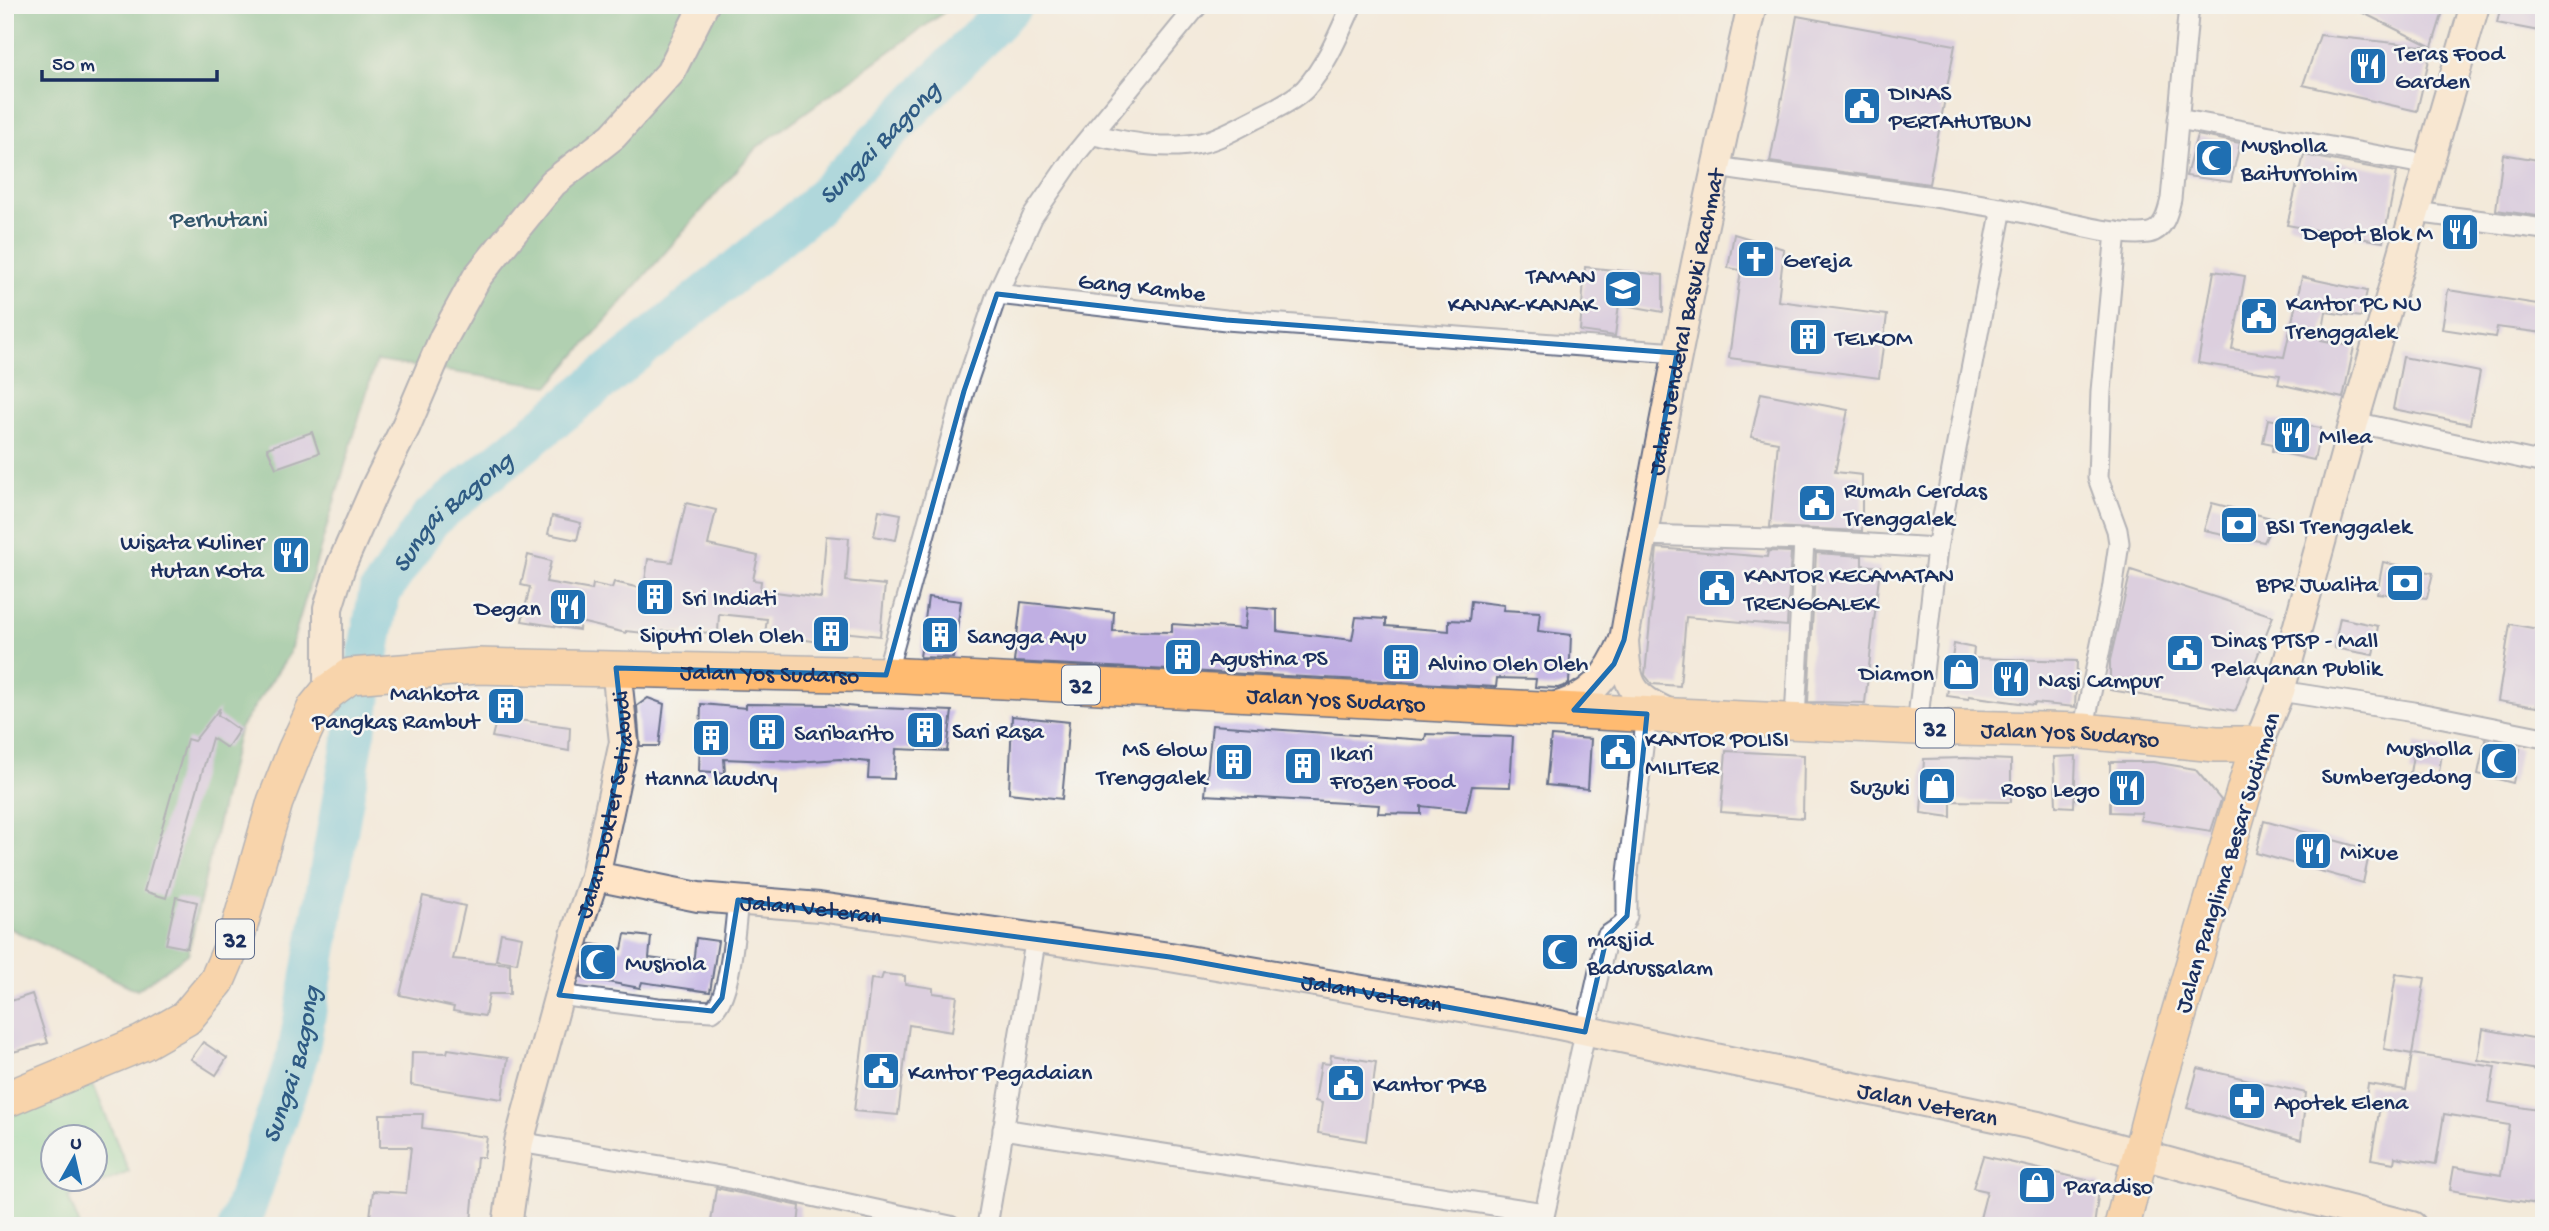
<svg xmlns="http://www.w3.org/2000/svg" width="2549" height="1231" font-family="'Gochi Hand',sans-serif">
<rect width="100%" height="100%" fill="#f6f6f2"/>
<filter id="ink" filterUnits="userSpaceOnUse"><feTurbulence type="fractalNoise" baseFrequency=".0143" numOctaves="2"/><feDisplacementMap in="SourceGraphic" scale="14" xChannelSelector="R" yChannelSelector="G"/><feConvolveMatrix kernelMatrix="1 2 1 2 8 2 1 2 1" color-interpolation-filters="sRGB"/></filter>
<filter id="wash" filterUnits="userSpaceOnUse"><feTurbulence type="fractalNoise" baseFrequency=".00686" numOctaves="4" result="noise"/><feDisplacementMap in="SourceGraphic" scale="28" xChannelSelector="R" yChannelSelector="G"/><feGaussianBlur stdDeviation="1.57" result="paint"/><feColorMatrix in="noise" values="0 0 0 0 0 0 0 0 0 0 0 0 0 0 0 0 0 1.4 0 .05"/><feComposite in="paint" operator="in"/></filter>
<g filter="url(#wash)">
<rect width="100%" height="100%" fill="#f3eada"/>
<!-- green -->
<path fill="#7ad095" stroke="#4a807a" stroke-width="2" fill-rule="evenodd" d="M90 1077 129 1172 68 1197 80 1226H5V1112ZM52 1136H94V1178H52Z"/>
<!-- forest -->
<path fill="#63b27e" stroke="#3f706e" stroke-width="2" d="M5 5H954L756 148 549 386 376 361 289 654 239 730 188 954 137 990 5 926Z"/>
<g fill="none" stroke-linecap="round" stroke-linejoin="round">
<!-- river -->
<path stroke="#5ec2dc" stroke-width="42" id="s1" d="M239 1226 298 1054 379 594 430 519 812 209 1012 5"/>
</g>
<g id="blocks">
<!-- building -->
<g fill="#c0afe3">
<path d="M2347 5H2445L2432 47Z"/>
<path d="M2501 5H2544V32L2497 23Z"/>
<path d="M1797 16 1955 45 1929 184 1770 162Z"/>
<path d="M2320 35 2432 47 2417 111 2303 85Z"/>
<path d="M2197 135 2240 143 2231 182 2186 176Z"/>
<path d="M2503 154 2544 161V217L2496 210Z"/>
<path d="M2304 155 2397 172 2383 242 2287 225Z"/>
<path d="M1734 234 1784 249 1778 301 1887 315 1879 378 1729 358 1741 270 1728 268Z"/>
<path d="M1585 267 1663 275V312L1619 304 1615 336 1580 331Z"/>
<path d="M2214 271 2245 276 2232 349 2284 357 2302 277 2367 291 2361 317 2326 312 2321 340 2354 347 2343 398 2278 384 2280 375 2198 363Z"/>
<path d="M2448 290 2544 305V333L2497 327 2495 337 2442 329Z"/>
<path d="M2403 357 2480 372 2470 424 2393 409Z"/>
<path d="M1761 393 1848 410 1835 472 1862 475V531L1770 527 1778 442 1751 437Z"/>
<path d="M2268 419 2321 428 2314 460 2272 451 2273 444 2263 442Z"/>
<path d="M312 432 319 453 276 468 267 448Z"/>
<path d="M686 503 716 510 708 545 758 556 753 580 761 581 760 590 821 598 826 536 849 538 846 581 885 585 880 636 842 632 839 648 819 645 820 642 765 634 767 619 719 614 718 633 663 631V635L626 631V633L580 622 579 630 522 621 530 587 521 585 528 555 551 561 546 582 592 590 593 584 612 588 614 582 644 589 648 559 672 562Z"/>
<path d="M2212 503 2275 519 2264 542 2204 530Z"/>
<path d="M879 510 901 514 896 540 874 536Z"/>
<path d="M552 516 581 523 577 540 548 534Z"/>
<path d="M1657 548 1767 557 1768 551 1791 552 1787 626 1686 617 1680 686 1652 684 1645 675Z"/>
<path d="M1816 553 1862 556V565L1880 567 1865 703 1808 702Z"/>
<path d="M2383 562 2433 573 2427 598 2377 593Z"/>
<path d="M2131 570 2273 616 2236 711 2110 690V660Z"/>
<path d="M928 597 961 601 953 658 920 657Z"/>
<path d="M1471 601 1504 605 1503 610 1540 612 1538 631 1571 635 1569 684 1558 688 1535 687 1536 679 1497 678 1496 687 1014 662 1021 602 1114 612 1113 631 1172 632V624L1245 629 1247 607 1277 610V631L1352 640 1356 617 1386 619V626L1449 631V620L1469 621Z"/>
<path d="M2340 618 2378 626 2373 655 2334 648Z"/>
<path d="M2510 624 2544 630V664L2537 707 2498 701Z"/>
<path d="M1954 644 1974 648 1973 658 2077 661 2075 707 2034 703V705L1969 696V699L1947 696Z"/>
<path d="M648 698 664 704 659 746H640L637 706Z"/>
<path d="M701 704 746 708V704L827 705V704L857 707 952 711 947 751 896 749 894 779 868 778 869 762 840 759 797 762 724 759 725 773 699 771Z"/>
<path d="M220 708 218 715 239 730 227 748 212 738 166 898 144 891 187 739 194 741Z"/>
<path d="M1012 716 1069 722 1062 799 1009 793Z"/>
<path d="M497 717 570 727 569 751 492 737Z"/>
<path d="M1212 725 1425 740 1426 734 1513 737 1510 787 1472 786 1466 811 1421 806V814L1378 813 1379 805 1205 795Z"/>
<path d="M1551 736 1591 739 1588 789 1546 785Z"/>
<path d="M2485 740 2520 749 2513 783 2478 774Z"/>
<path d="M2415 743 2443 748 2438 777 2410 773Z"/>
<path d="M1726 751 1804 755 1803 818 1721 812Z"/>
<path d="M2076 756 2074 807 2056 806 2054 757Z"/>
<path d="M1965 758 2011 760V802L1951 801V817L1921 813 1924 759Z"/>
<path d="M2110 762H2153L2195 769 2221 800 2211 831 2140 820 2142 813 2110 812Z"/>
<path d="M2264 821 2370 850 2363 883 2256 853Z"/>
<path d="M423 896 465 906 453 959 510 964V994H489L485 1016 453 1011 454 1007 400 995Z"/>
<path d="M176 897 197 902 187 948 166 944Z"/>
<path d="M501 933 522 937 517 963 496 960Z"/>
<path d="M625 934 651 937 649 958 693 964 696 938 718 941 710 992 642 982 640 988 581 977 590 944 622 949Z"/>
<path d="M883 974 905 976V984L933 988V993L957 996 952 1032 909 1025 898 1115 854 1111 871 979 881 980Z"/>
<path d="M2396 974 2425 978 2412 1054 2384 1049Z"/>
<path d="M32 994 48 1043 5 1054V1003Z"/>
<path d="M2483 1029 2544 1040V1071L2478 1060Z"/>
<path d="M203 1042 227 1058 216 1075 191 1059Z"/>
<path d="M448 1049 508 1058 502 1099 411 1085 412 1052 447 1053Z"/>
<path d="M2412 1054 2495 1067 2489 1102 2544 1111V1205L2450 1190 2454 1167 2501 1175 2509 1125 2444 1114 2436 1164 2395 1157 2394 1163 2371 1159 2380 1106 2365 1103 2368 1084 2406 1090Z"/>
<path d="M1331 1055 1376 1062 1366 1141 1318 1133 1322 1103 1315 1101 1321 1063 1330 1064Z"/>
<path d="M2198 1068 2306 1093 2301 1140 2187 1108Z"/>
<path d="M380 1114H423L422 1128 487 1137 484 1157H477L471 1222 444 1220 443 1226H369L373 1191 406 1193 411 1147H380Z"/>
<path d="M1983 1156 2100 1183 2094 1226H1978L1987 1191 1973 1188Z"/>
<path d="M716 1188 800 1206 798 1226H731L711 1222Z"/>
</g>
</g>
</g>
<g filter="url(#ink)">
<use href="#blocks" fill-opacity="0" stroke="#677089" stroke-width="2"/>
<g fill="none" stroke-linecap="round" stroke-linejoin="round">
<defs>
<g id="street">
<path d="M2178 119 2429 165"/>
<path d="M1094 135C1128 142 1165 151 1200 143 1220 139 1241 126 1259 117 1273 110 1293 101 1305 89 1326 66 1339 34 1352 5"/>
<path d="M1715 167C1810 180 1906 191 2001 208 2037 214 2117 239 2149 233 2164 230 2168 212 2171 199L2189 5"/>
<path d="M2415 212 2544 229"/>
<path d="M997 294 1226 320 1677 353"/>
<path d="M2354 422 2544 463"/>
<path d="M1643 535 1804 540 1937 548"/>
<path d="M886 675 964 391 997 294 1033 216 1075 155 1198 5"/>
<path d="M2280 691 2414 712 2544 738"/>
<path d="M1795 720 1804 540"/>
<path d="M1917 727 1937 548 2002 208"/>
<path d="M2083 731 2112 591 2119 543 2117 530 2098 478 2101 391 2116 232"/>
<path d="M559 995 658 1008 712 1011C731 1000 735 924 738 900"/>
<path d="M1003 1129 1544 1213"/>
<path d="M519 1142 720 1176 950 1226"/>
<path d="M1542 1225 1607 936 1623 925 1627 916V881L1647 714"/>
<path d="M987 1226 1036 937"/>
</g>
<g id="secondary">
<path d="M328 692V608L341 566 376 486 406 426 444 337 477 277 553 183 613 136 670 73 704 5"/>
<path d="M1550 708C1591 699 1608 677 1624 640"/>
<path id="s2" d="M1673 715C1629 695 1627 688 1624 640 1661 428 1704 216 1752 5"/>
<path d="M2258 744 2280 691 2354 422 2475 5"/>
<path id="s3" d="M595 876 698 897 819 907 1170 957 1531 1019 2038 1126 2226 1178 2412 1226"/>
<path id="s4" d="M507 1226 519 1142 576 932 595 876 624 742 616 668"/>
</g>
<g id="highway">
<path id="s5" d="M5 1100 142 1043 186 1018 217 981 238 932 275 802 295 751 315 708 328 692 350 676 478 666 886 675 1675 716 1917 727 2083 731 2216 744H2258L2159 1082 2122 1226"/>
</g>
</defs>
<!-- street casing -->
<use href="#street" stroke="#677089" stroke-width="23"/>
<!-- secondary casing -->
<use href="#secondary" stroke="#677089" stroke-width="32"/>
<!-- highway casing -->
<use href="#highway" stroke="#677089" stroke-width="38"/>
<!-- street -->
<use href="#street" stroke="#fff" stroke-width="19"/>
<!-- secondary -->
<use href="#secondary" stroke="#ffe4c6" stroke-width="28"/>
<!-- highway -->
<use href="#highway" stroke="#ffbb71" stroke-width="35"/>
</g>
</g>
<!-- marked area -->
<path d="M0 0H2549V1231H0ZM997 294 1226 320 1677 353 1624 640 1614 664 1574 710 1647 714 1627 916 1607 936 1585 1032 1170 957 738 900 722 998 712 1011 559 995 595 876 624 742 616 668 886 675 964 391Z" fill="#f3eada" fill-opacity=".55" fill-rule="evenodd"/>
<path fill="none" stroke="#1f6fb2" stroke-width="5" stroke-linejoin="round" d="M997 294 1226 320 1677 353 1624 640 1614 664 1574 710 1647 714 1627 916 1607 936 1585 1032 1170 957 738 900 722 998 712 1011 559 995 595 876 624 742 616 668 886 675 964 391Z"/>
<!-- icons -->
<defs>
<symbol id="restaurant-square" viewBox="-11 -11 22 22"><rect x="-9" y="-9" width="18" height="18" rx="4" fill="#1f6fb2" stroke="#f6f6f2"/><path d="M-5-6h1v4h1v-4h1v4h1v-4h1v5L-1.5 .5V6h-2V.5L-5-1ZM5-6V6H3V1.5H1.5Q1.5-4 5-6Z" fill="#fff"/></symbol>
<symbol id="civic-square" viewBox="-11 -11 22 22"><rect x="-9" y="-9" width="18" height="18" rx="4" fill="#1f6fb2" stroke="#f6f6f2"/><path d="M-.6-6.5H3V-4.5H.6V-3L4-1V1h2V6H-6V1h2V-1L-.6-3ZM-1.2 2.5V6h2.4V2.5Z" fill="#fff"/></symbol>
<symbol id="mosque-square" viewBox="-11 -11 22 22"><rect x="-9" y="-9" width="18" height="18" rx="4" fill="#1f6fb2" stroke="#f6f6f2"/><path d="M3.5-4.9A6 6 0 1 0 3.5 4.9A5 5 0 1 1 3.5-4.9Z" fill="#fff"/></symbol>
<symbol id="church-square" viewBox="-11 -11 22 22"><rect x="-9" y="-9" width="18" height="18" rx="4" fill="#1f6fb2" stroke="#f6f6f2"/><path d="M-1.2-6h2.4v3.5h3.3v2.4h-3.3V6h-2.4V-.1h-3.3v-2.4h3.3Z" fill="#fff"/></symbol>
<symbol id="school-square" viewBox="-11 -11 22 22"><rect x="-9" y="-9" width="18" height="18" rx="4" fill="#1f6fb2" stroke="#f6f6f2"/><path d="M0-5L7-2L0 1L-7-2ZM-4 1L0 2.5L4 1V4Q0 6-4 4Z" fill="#fff"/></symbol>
<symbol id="building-square" viewBox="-11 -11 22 22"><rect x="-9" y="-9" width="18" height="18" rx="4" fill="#1f6fb2" stroke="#f6f6f2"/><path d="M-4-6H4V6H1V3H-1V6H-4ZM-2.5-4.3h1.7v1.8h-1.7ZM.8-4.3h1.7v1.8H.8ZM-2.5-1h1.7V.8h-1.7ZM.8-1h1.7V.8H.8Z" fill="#fff"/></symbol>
<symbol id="bank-square" viewBox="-11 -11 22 22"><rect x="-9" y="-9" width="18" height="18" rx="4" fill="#1f6fb2" stroke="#f6f6f2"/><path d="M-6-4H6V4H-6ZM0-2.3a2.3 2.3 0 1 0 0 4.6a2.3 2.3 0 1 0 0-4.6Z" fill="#fff"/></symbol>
<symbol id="shop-square" viewBox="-11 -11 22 22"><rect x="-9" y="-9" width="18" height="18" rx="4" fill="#1f6fb2" stroke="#f6f6f2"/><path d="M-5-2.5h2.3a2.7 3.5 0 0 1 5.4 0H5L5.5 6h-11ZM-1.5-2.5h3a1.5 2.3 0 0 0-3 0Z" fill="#fff"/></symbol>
<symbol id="pharmacy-square" viewBox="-11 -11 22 22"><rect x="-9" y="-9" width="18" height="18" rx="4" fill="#1f6fb2" stroke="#f6f6f2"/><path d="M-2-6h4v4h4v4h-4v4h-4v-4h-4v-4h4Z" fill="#fff"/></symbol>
</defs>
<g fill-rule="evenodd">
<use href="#restaurant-square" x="2346" y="44" width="44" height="44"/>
<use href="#civic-square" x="1840" y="84" width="44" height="44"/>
<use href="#mosque-square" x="2192" y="136" width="44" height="44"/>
<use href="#restaurant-square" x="2438" y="210" width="44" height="44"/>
<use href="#church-square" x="1734" y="237" width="44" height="44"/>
<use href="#school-square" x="1601" y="267" width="44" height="44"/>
<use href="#civic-square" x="2237" y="294" width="44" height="44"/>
<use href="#building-square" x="1786" y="315" width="44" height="44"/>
<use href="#restaurant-square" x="2270" y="413" width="44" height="44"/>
<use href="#civic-square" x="1795" y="481" width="44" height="44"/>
<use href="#bank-square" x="2217" y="503" width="44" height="44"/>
<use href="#restaurant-square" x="269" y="533" width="44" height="44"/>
<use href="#bank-square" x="2383" y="561" width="44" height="44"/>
<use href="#civic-square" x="1695" y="566" width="44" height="44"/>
<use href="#building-square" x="633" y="575" width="44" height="44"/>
<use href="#restaurant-square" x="546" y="585" width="44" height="44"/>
<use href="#building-square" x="809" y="612" width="44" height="44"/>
<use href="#building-square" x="918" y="613" width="44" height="44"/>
<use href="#civic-square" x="2163" y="631" width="44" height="44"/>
<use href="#building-square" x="1161" y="635" width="44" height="44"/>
<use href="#building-square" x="1379" y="640" width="44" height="44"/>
<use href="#shop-square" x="1939" y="650" width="44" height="44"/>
<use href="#restaurant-square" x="1989" y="657" width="44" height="44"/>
<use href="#building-square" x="484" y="684" width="44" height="44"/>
<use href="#building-square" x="903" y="708" width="44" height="44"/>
<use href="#building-square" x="745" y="710" width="44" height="44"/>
<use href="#building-square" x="689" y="716" width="44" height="44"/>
<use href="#civic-square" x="1596" y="730" width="44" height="44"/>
<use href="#mosque-square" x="2477" y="739" width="44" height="44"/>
<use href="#building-square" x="1212" y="740" width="44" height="44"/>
<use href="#building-square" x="1281" y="744" width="44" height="44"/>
<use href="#shop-square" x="1915" y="764" width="44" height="44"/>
<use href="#restaurant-square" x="2105" y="766" width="44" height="44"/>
<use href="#restaurant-square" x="2291" y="829" width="44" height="44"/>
<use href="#mosque-square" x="1538" y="930" width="44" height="44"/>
<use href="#mosque-square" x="576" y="940" width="44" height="44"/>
<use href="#civic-square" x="859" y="1049" width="44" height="44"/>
<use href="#civic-square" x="1324" y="1061" width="44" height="44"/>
<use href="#pharmacy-square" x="2225" y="1079" width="44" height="44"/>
<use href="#shop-square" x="2015" y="1163" width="44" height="44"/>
</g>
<g text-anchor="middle" stroke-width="5" stroke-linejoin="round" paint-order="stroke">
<!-- shield labels -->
<g fill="#f6f6f2" stroke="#5d6b8a" stroke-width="2">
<rect x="1062" y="665.5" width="38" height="39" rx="5"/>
<rect x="1916" y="708.5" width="38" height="39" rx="5"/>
<rect x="216" y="919.5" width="38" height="39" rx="5"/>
</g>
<g font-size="23" font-weight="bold" fill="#1b2f5e">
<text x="1081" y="693">32</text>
<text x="1935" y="736">32</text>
<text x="235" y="947">32</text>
</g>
<!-- poi labels -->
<g font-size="24" fill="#1b2f5e" stroke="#f6f6f2" text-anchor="start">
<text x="2395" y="60">Teras Food<tspan x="2395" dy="28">Garden</tspan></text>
<text x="1889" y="100">DINAS<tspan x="1889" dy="28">PERTAHUTBUN</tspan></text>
<text x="2241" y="152">Musholla<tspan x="2241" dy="28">Baiturrohim</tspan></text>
<text x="2433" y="240" text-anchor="end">Depot Blok M</text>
<text x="1783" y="267">Gereja</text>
<text x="1596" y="283" text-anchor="end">TAMAN<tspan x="1596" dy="28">KANAK-KANAK</tspan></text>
<text x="2286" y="310">Kantor PC NU<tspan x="2286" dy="28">Trenggalek</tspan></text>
<text x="1835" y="345">TELKOM</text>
<text x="2319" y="443">MIlea</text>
<text x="1844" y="497">Rumah Cerdas<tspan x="1844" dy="28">Trenggalek</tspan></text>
<text x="2266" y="533">BSI Trenggalek</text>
<text x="264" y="549" text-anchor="end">Wisata Kuliner<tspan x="264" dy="28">Hutan Kota</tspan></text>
<text x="1744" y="582">KANTOR KECAMATAN<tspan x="1744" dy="28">TRENGGALEK</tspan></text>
<text x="2378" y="591" text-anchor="end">BPR Jwalita</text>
<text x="682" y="605">Sri Indiati</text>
<text x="541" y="615" text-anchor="end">Degan</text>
<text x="804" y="642" text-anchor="end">Siputri Oleh Oleh</text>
<text x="967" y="643">Sangga Ayu</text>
<text x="2212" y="647">Dinas PTSP - Mall<tspan x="2212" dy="28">Pelayanan Publik</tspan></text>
<text x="1210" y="665">Agustina PS</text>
<text x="1428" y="670">Alvino Oleh Oleh</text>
<text x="1934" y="680" text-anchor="end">Diamon</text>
<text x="2038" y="687">Nasi Campur</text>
<text x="479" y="700" text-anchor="end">Mahkota<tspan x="479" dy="28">Pangkas Rambut</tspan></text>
<text x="952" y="738">Sari Rasa</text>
<text x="794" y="740">Saribarito</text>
<text x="1645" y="746">KANTOR POLISI<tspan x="1645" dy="28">MILITER</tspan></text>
<text x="2472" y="755" text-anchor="end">Musholla<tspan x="2472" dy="28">Sumbergedong</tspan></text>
<text x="1207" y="756" text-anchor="end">MS Glow<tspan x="1207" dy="28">Trenggalek</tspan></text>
<text x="1330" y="760">Ikari<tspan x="1330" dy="28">Frozen Food</tspan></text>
<text x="711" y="785" text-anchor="middle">Hanna laudry</text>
<text x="1910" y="794" text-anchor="end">Suzuki</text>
<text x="2100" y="796" text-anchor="end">Roso Lego</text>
<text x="2340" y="859">Mixue</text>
<text x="1587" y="946">masjid<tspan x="1587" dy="28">Badrussalam</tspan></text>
<text x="625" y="970">Mushola</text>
<text x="908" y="1079">Kantor Pegadaian</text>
<text x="1373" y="1091">Kantor PKB</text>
<text x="2274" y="1109">Apotek Elena</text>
<text x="2064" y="1193">Paradiso</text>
</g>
<!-- park labels -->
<g font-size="24" fill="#33576c" stroke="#f6f6f2">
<text x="219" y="226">Perhutani</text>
</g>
<!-- street labels -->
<g font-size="24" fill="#1b2f5e" stroke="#f6f6f2">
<text transform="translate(1142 286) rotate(6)" y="8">Gang Kambe</text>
<text dy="8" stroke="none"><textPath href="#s2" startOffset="422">Jalan Jenderal Basuki Rachmat</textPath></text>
<text dy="8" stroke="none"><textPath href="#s5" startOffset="1006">Jalan Yos Sudarso</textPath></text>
<text dy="8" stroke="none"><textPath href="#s5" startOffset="1573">Jalan Yos Sudarso</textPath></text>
<text dy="8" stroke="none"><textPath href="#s5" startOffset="2308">Jalan Yos Sudarso</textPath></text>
<text dy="8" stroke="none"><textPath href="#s4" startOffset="434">Jalan Dokter Setiabudi</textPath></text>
<text transform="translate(2226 862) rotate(-73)" y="8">Jalan Panglima Besar Sudirman</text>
<text dy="8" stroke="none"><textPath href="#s3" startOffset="219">Jalan Veteran</textPath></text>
<text dy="8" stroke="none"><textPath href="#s3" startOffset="786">Jalan Veteran</textPath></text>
<text dy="8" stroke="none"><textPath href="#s3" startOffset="1353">Jalan Veteran</textPath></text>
</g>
<!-- water labels -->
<g font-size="26" font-style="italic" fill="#2f5b84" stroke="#f6f6f2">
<text dy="9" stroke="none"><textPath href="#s1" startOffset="1326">Sungai Bagong</textPath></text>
<text dy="9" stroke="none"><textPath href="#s1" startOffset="760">Sungai Bagong</textPath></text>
<text dy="9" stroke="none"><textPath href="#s1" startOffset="170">Sungai Bagong</textPath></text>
</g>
</g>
<!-- margin -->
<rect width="2549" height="1231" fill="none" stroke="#f6f6f2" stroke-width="28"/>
<!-- north arrow -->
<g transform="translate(74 1158) rotate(8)"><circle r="33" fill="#f6f6f2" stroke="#9ea6b7" stroke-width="2"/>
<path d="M0-5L12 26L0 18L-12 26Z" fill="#1f6fb2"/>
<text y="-10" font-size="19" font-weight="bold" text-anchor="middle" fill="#1b2f5e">U</text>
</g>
<!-- scale -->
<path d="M42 70v10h175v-10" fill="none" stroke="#1b2f5e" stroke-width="3.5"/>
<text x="52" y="70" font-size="21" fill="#1b2f5e" stroke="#f6f6f2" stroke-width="5" paint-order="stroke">50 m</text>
</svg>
